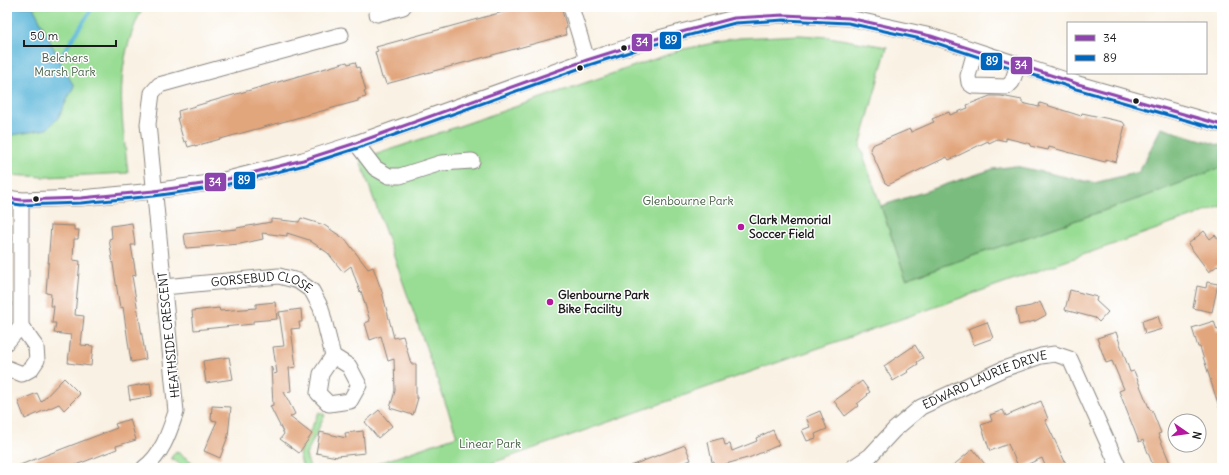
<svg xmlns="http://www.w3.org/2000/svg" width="1229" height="475" font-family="Delius,sans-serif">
<rect width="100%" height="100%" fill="#fff"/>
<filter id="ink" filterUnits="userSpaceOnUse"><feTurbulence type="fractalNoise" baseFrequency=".025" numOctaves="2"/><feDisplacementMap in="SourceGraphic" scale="8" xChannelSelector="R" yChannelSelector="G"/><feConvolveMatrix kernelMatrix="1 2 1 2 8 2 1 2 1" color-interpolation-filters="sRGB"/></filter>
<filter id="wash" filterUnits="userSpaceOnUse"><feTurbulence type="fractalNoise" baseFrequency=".012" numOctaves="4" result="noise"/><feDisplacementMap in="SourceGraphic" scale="16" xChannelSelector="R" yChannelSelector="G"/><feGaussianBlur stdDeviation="0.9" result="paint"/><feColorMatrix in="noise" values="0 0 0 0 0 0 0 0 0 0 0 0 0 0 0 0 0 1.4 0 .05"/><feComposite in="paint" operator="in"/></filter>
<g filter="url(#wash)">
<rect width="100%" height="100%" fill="#f9f1e3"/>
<!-- green -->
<g fill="#99dd94" stroke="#5a7c58">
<path d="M7 7H143C113 66 121 110 128 173L47 177 7 175Z"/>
<path d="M800 35 828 37 887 47 860 146 906 279 1149 195 1222 167V206L478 468H365L457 436 360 160 684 49 739 38Z"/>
<path d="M319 412 325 415 306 455 310 468H303L299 454Z"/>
<path d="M176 451 192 462 194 468H185L171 458Z"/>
</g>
<!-- forest -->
<path fill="#7abc7e" stroke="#4b6c4d" d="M1161 128 1222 146V167L1149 195 906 279 881 206 993 169 1015 166 1094 183 1139 172Z"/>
<!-- water -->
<path fill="#5db7da" stroke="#3c6a7b" d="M7 7H33C47 33 58 60 74 86L58 118 47 129 7 136Z"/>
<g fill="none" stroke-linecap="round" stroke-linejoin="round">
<!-- stream -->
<path stroke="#5db7da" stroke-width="3.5" d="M58 61 93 7"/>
</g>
<g id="blocks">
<!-- building -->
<g fill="#e2a67d">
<path d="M521 7H561L567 28 565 29 566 35 386 84 384 78H382L375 52 378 51 376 47Z"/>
<path d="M347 62 348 64 355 62 357 68 359 67 366 91H364L366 97 358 99V101L195 146V145L188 147 186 141 184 142 177 118H179L178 111Z"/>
<path d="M990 96H1001L1022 100V103L1039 107 1040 103 1081 116 1082 113 1123 122 1125 125 1116 162 1106 159 1105 162 1049 147 1048 150 1030 146 1031 144 1006 138V141L997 139 989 143 988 141 949 160 947 157 888 185 886 183H885L870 149 872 145 910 129 911 132 934 122 932 119 949 112 950 115 968 108 967 105Z"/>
<path d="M301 218 324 225 346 240 368 269 373 267 382 292 394 338 403 336 411 364H416V398H418L413 415 390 408 395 391 394 359 388 361 381 336 370 340 365 323 370 321 361 291 360 292 351 266 343 272 328 253 309 240 287 233V236L262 233 263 239 240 244 186 248 184 234 237 229V228L271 222V219L299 222Z"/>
<path d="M132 223 135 245H131L136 275 132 276 146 359 131 362 123 307 120 308 109 239 112 238 111 226Z"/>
<path d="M51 225 74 226V230H79L78 239H74L73 260 80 261 75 315 84 316 81 345 93 346 91 366 68 363 71 335 54 333 56 323H52L54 306H50L51 294 46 293Z"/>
<path d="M1204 231 1210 239 1215 235 1222 244V262L1209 272 1188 244Z"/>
<path d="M1207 282 1218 284 1212 312 1193 308 1197 286 1206 288Z"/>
<path d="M1070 290 1097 297 1096 301 1108 312 1099 322 1095 318 1065 310Z"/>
<path d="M275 302 277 319 253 321V324L194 330 192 311 219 308 220 311 256 308V304Z"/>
<path d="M1040 302 1046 315 1035 321 1019 325 1016 309 1031 306Z"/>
<path d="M301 309 302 322H299L300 328 291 329 296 367 289 368 291 391 284 392 295 414 290 417 312 434 299 453 280 439 284 434 270 406 273 405 271 366 274 374 277 373 273 347 284 346 279 312Z"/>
<path d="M1158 316 1162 329 1145 334 1142 321Z"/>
<path d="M1214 321 1217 330 1222 329V410H1220L1200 347H1198L1192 328Z"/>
<path d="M987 322 993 338 974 345 968 329Z"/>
<path d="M1116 332 1130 372 1134 371 1150 410H1152L1161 433 1158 434 1172 468H1154L1143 440 1139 442 1119 391 1124 389 1112 361 1106 363 1097 338Z"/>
<path d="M915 345 923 358 917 362 918 364 907 371 908 372 893 381 884 366Z"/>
<path d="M229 357 233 379 206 383 203 361Z"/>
<path d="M64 378 80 394 64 410 59 404 25 419 18 401 37 393 41 402Z"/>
<path d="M862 381 870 392 867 394 868 395 857 404 858 406 845 416 834 401Z"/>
<path d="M150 383 152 396 130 400 128 387Z"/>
<path d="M1041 401 1048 419 1045 420 1068 468H1046L1042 458 1019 468 1008 444 990 451 981 425 992 421 990 415 1003 410 1006 416Z"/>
<path d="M212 406 231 407 228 436 220 458 204 451 217 421 211 420Z"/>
<path d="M379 410 392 426 378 438 365 422Z"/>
<path d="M820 411 827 429 815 434 816 438 807 441 802 430 810 427 806 417Z"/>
<path d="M130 419 136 440 116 446 117 449 68 468H12L117 428 115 424Z"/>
<path d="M773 430 779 445 751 457 715 467 714 462H712L708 442 723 438 725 445 730 444 732 451 757 441 756 438Z"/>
<path d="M363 431 365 453 337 456V457L316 453 320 432 346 438 345 433Z"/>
<path d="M685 445 691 460 670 468H631L630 466Z"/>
<path d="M973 449 988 468H950Z"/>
</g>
</g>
</g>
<g filter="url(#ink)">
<use href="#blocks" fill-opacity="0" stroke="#8a8680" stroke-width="1"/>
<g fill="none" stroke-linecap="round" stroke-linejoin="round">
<defs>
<g id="minor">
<path d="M571 7 587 60"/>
<path d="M377 14 403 7"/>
<path d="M975 51 968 76 969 83 973 86 1007 87 1012 82 1018 65"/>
<path d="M356 143 375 168 389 176H400L441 163 472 161"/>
<path d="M7 198 21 200 81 198 154 191 216 182 303 160 356 143 587 60 644 42 734 18 784 15 849 18 931 36 1078 84 1222 125"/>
<path id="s1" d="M164 287 279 276 298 281 312 291 321 308 333 356 349 366 359 385 350 401 329 404 318 393 321 374 333 356"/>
<path d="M7 342 21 326"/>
<path d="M7 368 22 374 31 369 37 360 36 347 21 326V200"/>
<path d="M144 468C162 455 169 433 176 412L148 124 152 93 159 85 341 35"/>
<path id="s2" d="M852 468 870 456 894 430 921 407 1003 369 1041 356 1055 354 1070 359 1119 468"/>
</g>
</defs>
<!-- minor casing -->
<use href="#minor" stroke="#8a8680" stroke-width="17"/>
<!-- minor -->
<use href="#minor" stroke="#fff" stroke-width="15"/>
<defs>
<path id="bus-1" d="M7 198 21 200 81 198 154 191 216 182 303 160 356 143 587 60 644 42 734 18 784 15 849 18 931 36 1078 84 1222 125"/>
<path id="bus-2" d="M7 203 21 205 81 203 154 196 217 187 305 165 358 148 589 65 645 47 735 23 784 20 848 23 930 41 1076 89 1221 130"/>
</defs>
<!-- bus-1 casing -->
<use href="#bus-1" stroke="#fff" stroke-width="6"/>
<!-- bus-2 casing -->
<use href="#bus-2" stroke="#fff" stroke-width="6"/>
<!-- bus-1 -->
<use href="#bus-1" stroke="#8e44ad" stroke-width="3"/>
<!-- bus-2 -->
<use href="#bus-2" stroke="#0065bd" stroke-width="3"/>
</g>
</g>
<!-- markers -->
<g fill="#1c1c1c" stroke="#fff" stroke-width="1.5">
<circle cx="624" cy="48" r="3.5"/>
<circle cx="580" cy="68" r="3.5"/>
<circle cx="1136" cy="101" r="3.5"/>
<circle cx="36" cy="199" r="3.5"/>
</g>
<g fill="#b5179e" stroke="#fff" stroke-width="1.5">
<circle cx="741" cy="227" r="4"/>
<circle cx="550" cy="302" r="4"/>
</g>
<g text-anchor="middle" stroke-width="3" stroke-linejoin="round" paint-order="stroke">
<!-- park labels -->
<g font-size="12" fill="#486046" stroke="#fff">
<text x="65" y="62">Belchers<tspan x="65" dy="14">Marsh Park</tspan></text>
<text x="688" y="205">Glenbourne Park</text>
<text x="490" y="448">Linear Park</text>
</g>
<!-- poi labels -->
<g font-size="12" font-weight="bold" fill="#1c1c1c" stroke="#fff" text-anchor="start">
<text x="749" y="224">Clark Memorial<tspan x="749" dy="14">Soccer Field</tspan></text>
<text x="558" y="299">Glenbourne Park<tspan x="558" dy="14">Bike Facility</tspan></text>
</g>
<!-- street labels -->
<g font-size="12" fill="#1c1c1c" stroke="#fff">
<text dy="4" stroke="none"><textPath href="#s1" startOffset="99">GORSEBUD CLOSE</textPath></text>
<text transform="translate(169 335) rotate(-96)" y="4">HEATHSIDE CRESCENT</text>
<text dy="4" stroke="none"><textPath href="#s2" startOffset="162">EDWARD LAURIE DRIVE</textPath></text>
</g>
</g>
<g stroke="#fff" stroke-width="1.5">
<rect x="659" y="31" width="23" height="19" rx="4" fill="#0065bd"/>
<rect x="631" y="33" width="22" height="19" rx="4" fill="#8e44ad"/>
<rect x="980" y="52" width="23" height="19" rx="4" fill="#0065bd"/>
<rect x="1010" y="56" width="23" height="19" rx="4" fill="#8e44ad"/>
<rect x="233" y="171" width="23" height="19" rx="4" fill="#0065bd"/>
<rect x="204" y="172" width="23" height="20" rx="4" fill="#8e44ad"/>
</g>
<g font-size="11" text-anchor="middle" font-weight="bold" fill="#fff">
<text x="671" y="44">89</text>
<text x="642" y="46">34</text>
<text x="992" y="65">89</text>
<text x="1021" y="69">34</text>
<text x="244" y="184">89</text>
<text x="215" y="186">34</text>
</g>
<!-- margin -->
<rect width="1229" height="475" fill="none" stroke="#fff" stroke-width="24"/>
<!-- legend -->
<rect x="1067" y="22" width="140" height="52" fill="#ffffff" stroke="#a4a4a4"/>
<rect x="1075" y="35" width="20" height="6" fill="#8e44ad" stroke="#a4a4a4"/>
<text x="1103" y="42" font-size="12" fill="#1c1c1c">34</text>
<rect x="1075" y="55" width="20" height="6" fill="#0065bd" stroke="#a4a4a4"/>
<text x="1103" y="62" font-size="12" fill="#1c1c1c">89</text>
<!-- north arrow -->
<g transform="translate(1187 433) rotate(103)"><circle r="19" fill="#ffffff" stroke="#a4a4a4"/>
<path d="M0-3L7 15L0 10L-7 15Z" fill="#b5179e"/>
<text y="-6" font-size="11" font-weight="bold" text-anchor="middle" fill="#1c1c1c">N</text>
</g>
<!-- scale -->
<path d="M24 40v6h92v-6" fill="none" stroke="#1c1c1c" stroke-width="2"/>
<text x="30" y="40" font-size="12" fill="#1c1c1c" stroke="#ffffff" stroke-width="3" paint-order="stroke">50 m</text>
</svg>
